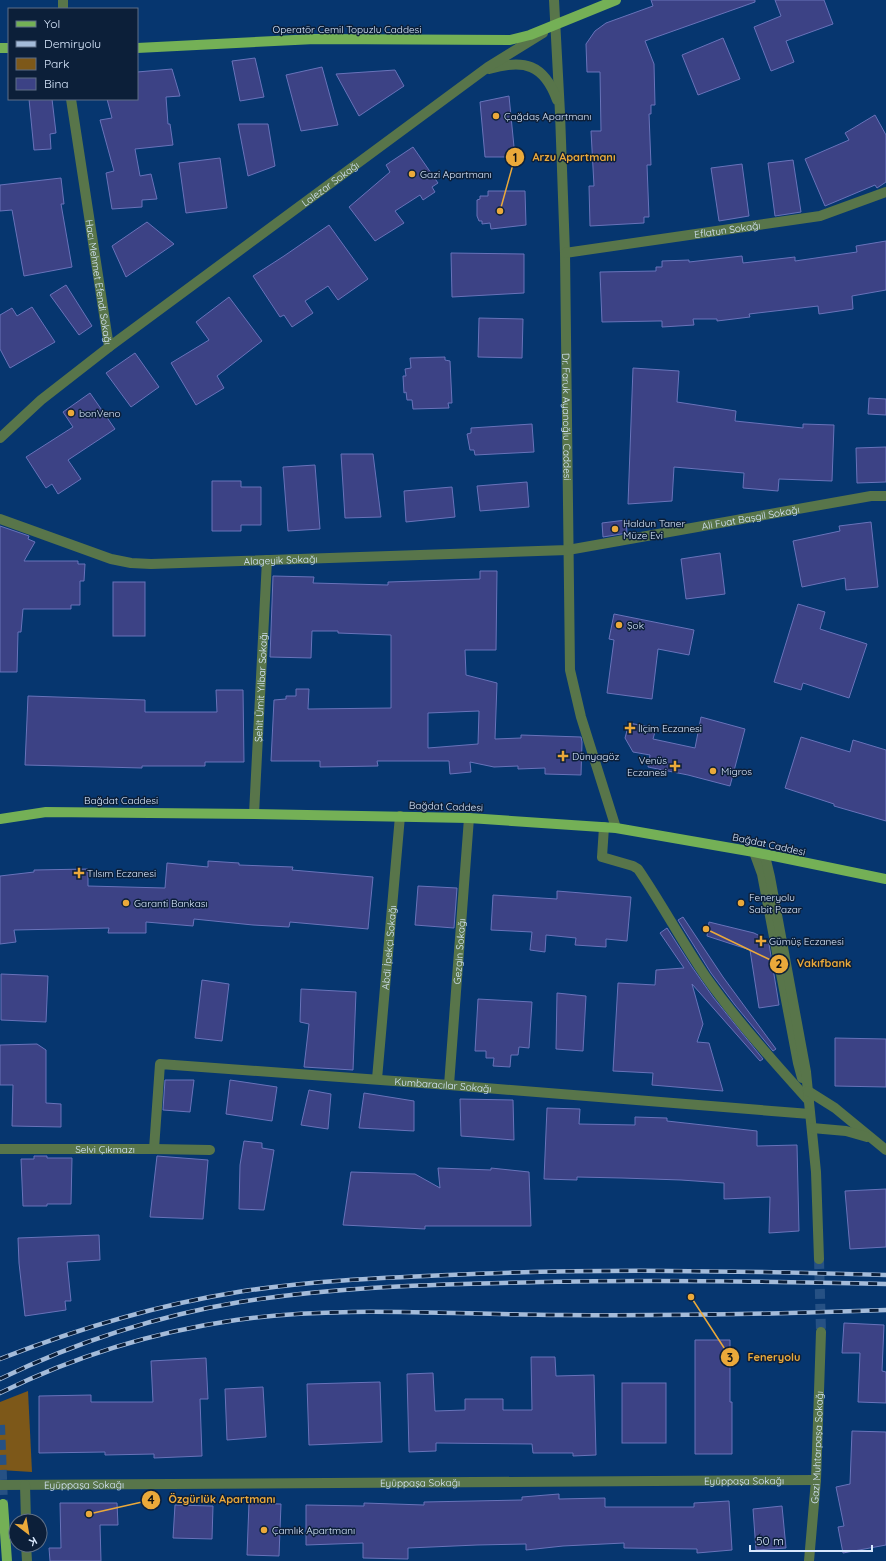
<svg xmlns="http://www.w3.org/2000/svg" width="886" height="1561" font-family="Quicksand,sans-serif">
<rect width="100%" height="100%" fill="#06366f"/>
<!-- green -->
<path fill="#7d5819" d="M28 1391 32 1472 0 1470V1402Z"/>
<!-- building -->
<g fill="#3c4285" stroke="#6873ba" fill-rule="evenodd">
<path d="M651 0H755V2L645 41 654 64 655 105H651V114H649L651 165H647L649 217H644V223L590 226 589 186H594L591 131H601L600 72H587L586 44 595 31 606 23 653 6Z"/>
<path d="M775 0H824L833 24 786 41 794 62 771 71 754 27 781 16Z"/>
<path d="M723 38 740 79 698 95 682 55Z"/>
<path d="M255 58 264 97 240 101 232 61Z"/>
<path d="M322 67 338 125 301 131 286 75Z"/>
<path d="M172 69 180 96 166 97 168 124H170L173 145 135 149 140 176 151 174 157 199 142 200V207L112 209 106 173 114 171 100 120 112 118 107 99H137V72Z"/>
<path d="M395 70 404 86 359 116 336 74Z"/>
<path d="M509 96 515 157H485L480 102Z"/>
<path d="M29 99H52L56 133 50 134 51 149 34 150Z"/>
<path d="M875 115 886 135V182L877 188 875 185 825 206 805 159 849 140 845 133Z"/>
<path d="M238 124H268L275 166 248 176Z"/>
<path d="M413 147 438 183 432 187 435 192 423 200 420 195 395 211 404 223 375 241 349 207 390 172 386 165Z"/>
<path d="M220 158 227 208 186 213 179 163Z"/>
<path d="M793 160 801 212 775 216 768 163Z"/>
<path d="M742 164 749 216 719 221 711 168Z"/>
<path d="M61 178 64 204H61L72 267 24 276 12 210 0 211V185Z"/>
<path d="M488 191H525L526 225 491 229 490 223 482 224V221H479L477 216V200L480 199V196H488Z"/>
<path d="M147 222 174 244 126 277 112 246Z"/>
<path d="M329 225 368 279 338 300 328 286 305 301 313 313 292 327 284 315 280 317 253 276 284 256Z"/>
<path d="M886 241V290L852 296 853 309 819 314 818 306 749 314 750 317 717 321V319H693L694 325 662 327V321H658L602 322 600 272 656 271V267H662V261L689 260V262L742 256 743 263 795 257V261L857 252 856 246Z"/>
<path d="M451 253 524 254V293L452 297Z"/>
<path d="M66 285 92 326 79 335 50 295Z"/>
<path d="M229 297 262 341 217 376 224 388 196 405 171 363 209 340 196 322Z"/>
<path d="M32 307 55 342 10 368 0 349V315L12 308 17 316Z"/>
<path d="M479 318 523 319 522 358 478 357Z"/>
<path d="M135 353 159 387 131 407 106 373Z"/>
<path d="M445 357V360L450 361 452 403H448L449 408 413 409 412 400H407L406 392 404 393 403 376H406L405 369 411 368 410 358Z"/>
<path d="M633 368 679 371 677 402 736 411 735 421 803 428V424L834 425 832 481 779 479 778 491 743 488 744 473 674 467 672 501 628 504Z"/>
<path d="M90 393 115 429 68 460 81 479 58 494 52 484 46 488 26 457 73 427 63 412Z"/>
<path d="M869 398 886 399V415L868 414Z"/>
<path d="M532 424 534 452 475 455 474 450H470L467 434 471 433V428Z"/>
<path d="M886 447V482L857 483 856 448Z"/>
<path d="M341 454H373L381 517 345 518Z"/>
<path d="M315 465 320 529 288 531 283 467Z"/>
<path d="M212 481H241V487H261V525H241V531H212Z"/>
<path d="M527 482 529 507 480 511 477 486Z"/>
<path d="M452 487 455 517 406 522 404 491Z"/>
<path d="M626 520 627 533 603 537 602 523Z"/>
<path d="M871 522 878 587 846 590 845 578 802 587 793 541 840 531 839 526Z"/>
<path d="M0 526 29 536 28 539 35 542 24 561H78V564H85L84 581H80V605H71V609H23L21 632H18L17 672H0Z"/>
<path d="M720 553 725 594 686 599 681 559Z"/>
<path d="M480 571H497L496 650H465L466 675 497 683 495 739 521 738V735L581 737 582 742 581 775 545 774V768L518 769V766L494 767 470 762 471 772 450 774 449 761H377L378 766 320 767V761H271L274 700 286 699V696H296V689H309L308 709 391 708V635L338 633V631H312L311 658 270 657 273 576 314 577 313 583 388 585V582L480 579ZM479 711 478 744 428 748V713Z"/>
<rect x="113" y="582" width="32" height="54"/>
<path d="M798 604 825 612 820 629 867 644 849 698 803 683 801 690 774 682Z"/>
<path d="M614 614 694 630 689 655 658 649 652 699 607 693 614 640 609 639Z"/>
<path d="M216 690H243L244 762H205V766H142V768L25 765 28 696 145 700V712H217Z"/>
<path d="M701 717 745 729 730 786 688 775 648 767 650 755 633 752 625 738 629 723 656 728 653 739 695 748Z"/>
<path d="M801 737 850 752 853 740 886 750V821L834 806V804L785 788Z"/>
<path d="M208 861 239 863V865L293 867 292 870 373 877 368 929 290 922 289 927 253 925 194 919 193 926 146 922V933H108L109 928 14 930 16 942 0 944V876L34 872V870L88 869V886L165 888 167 863 208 867Z"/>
<path d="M418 886 457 888 454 928 415 925Z"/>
<path d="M557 891 631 897 627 941 606 939V947L575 945 576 938 546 935 545 952 530 950 532 932 491 930 493 895 557 899Z"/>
<path d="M683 917 723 977 776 1049 773 1051 735 1005 711 973 678 920Z"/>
<path d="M709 922 754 933 762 937 769 944 779 1005 759 1008 750 950 707 936Z"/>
<path d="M667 928 692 967 713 997 763 1059 760 1061 692 984 703 1024 697 1042 709 1043 723 1091 652 1085 653 1073 613 1071 618 983 655 985 656 970 684 968 660 933Z"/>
<path d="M1 974 48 976 46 1022 1 1020Z"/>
<path d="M202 980 229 984 222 1041 195 1038Z"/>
<path d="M301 989 356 992 353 1070 304 1067 309 1024 300 1022Z"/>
<path d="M557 993 586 996 583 1051 556 1049Z"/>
<path d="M478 999 532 1002 529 1048 519 1047 518 1055H511L510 1067 493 1066 494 1058H486V1051H475Z"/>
<path d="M835 1038 886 1039V1087L835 1086Z"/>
<path d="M37 1044 46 1050V1103L61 1104V1127L12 1126 13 1085H0V1045Z"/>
<path d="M165 1080H194L190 1112 163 1110Z"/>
<path d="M230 1080 277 1087 272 1121 226 1114Z"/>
<path d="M309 1090 331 1094 328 1129 301 1125Z"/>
<path d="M364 1093 414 1101V1131L359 1128Z"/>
<path d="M460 1099 513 1100 514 1140 461 1136Z"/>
<path d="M547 1108 580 1109 579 1124 635 1125V1117L667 1118V1121L757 1131V1146L797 1145 799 1231 769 1233 770 1197 724 1199V1183L681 1180 622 1178 577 1177V1180L544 1179Z"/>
<path d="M244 1141 262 1143V1148L274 1150 264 1210 239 1209 240 1165Z"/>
<path d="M34 1156H47V1158H72L71 1204H47V1206H23L21 1159H34Z"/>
<path d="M157 1156 208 1160 203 1219 150 1217Z"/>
<path d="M438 1168 491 1170V1168L529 1172 531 1226H425V1229L343 1225 351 1172 415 1174 440 1188Z"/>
<path d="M886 1189V1247L850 1249 845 1191Z"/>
<path d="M99 1235 100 1260 67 1262 71 1301H65L66 1310 25 1316 19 1263 18 1238Z"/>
<path d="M844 1323 884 1325 882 1371 886 1372V1403L858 1402 860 1353H842Z"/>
<path d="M695 1340H730V1402H732V1454H695Z"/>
<path d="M531 1357H555L556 1376 594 1375 596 1455 573 1456V1453H533L532 1444 436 1443V1451L409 1452 407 1374 433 1373 435 1411 465 1410V1399H503V1410H532Z"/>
<path d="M206 1358 208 1399H200L202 1456 154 1458V1454L105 1455V1452L39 1453V1396L91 1395V1402H153L151 1361Z"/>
<path d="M380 1382 382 1442 309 1445 307 1384Z"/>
<rect x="622" y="1383" width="44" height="60"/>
<path d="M263 1387 266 1437 227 1440 225 1389Z"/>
<path d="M852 1431 886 1432V1545L843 1553 838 1527 844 1526 836 1487 850 1484Z"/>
<path d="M559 1494V1499L605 1498V1507H694V1503L729 1501 732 1550 697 1553V1549L624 1548V1543L563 1546 526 1550V1544L477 1545 408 1548V1559L363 1558V1543L306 1545V1505L364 1506V1503L424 1505V1502L522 1500V1497Z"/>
<path d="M60 1503H117L118 1525H100L101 1561H50L49 1548H61Z"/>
<path d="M249 1503 281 1504 279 1556 247 1555Z"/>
<path d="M175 1505 213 1506 212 1539 173 1538Z"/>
<path d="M782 1506 786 1548 756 1550 753 1509Z"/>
</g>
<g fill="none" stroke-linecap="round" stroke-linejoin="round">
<!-- minor-tunnel -->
<path stroke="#265184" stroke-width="10" stroke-dasharray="10 5" stroke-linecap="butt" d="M819 1259 821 1332"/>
<!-- major-tunnel -->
<path stroke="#265184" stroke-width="10" stroke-dasharray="10 5" stroke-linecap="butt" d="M0 1425 3 1504"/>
<!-- minor -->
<g stroke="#58754a" stroke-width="10">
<path d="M63 0V9"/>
<path id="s1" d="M554 0 560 113 565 253 570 670 581 717 616 828"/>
<path d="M489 69C524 59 544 64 557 100"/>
<path id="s2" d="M71 99 109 347"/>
<path id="s3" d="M565 253 820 216 886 192"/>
<path id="s4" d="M0 438 41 400 109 347 488 67 543 33"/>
<path id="s5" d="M0 519 111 559 131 563 151 564 568 550 871 496H886"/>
<path id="s6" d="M254 814 267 560"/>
<path d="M604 827 602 857 633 866 638 869C662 904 682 942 706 977 737 1021 773 1061 809 1101"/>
<path d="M754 852 762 874 798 1063 802 1078"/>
<path d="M765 856 770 877 806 1072 816 1172 819 1259"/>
<path id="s7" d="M377 1079 400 816"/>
<path id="s8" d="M449 1085 469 818"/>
<path d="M808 1091 835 1108 886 1150"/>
<path d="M812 1128 846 1131 867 1137"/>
<path id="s9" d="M0 1149H154L210 1150"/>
<path id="s10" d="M154 1149 160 1064 449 1085 810 1114"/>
<path id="s11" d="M0 1485 816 1480"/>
<path d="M25 1485 26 1521"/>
<path d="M26 1545 27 1561"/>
<path id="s12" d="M809 1561 816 1480 821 1332"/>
</g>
<!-- major -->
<g stroke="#74b056" stroke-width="10">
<path d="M0 48H9"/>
<path d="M137 48 315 39 510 40 530 35 616 0"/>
<path d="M0 819 46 812 254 814 469 818 616 828 754 852 886 879"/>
<path d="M3 1504 7 1561"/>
</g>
<defs>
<g id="rail">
<path d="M0 1359C77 1329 157 1305 238 1292 308 1281 379 1278 449 1275 595 1268 740 1271 886 1275"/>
<path d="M0 1379C76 1342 157 1316 240 1302 327 1288 415 1285 502 1283 630 1279 758 1281 886 1284"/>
<path d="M0 1393C75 1356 154 1332 236 1320 343 1305 453 1315 561 1315 669 1316 778 1314 886 1310"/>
</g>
</defs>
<!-- rail casing -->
<use href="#rail" stroke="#a4bbd9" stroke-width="4.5"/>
<!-- rail -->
<use href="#rail" stroke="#0c1f39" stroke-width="3" stroke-dasharray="9" stroke-linecap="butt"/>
</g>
<!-- markers -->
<g fill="#eba93a" stroke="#0c1f39" stroke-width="1.5">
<circle cx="496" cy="116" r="4"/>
<circle cx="412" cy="174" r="4"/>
<circle cx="71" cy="413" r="4"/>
<circle cx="615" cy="529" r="4"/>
<circle cx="619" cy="625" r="4"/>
<path d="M628 722h4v4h4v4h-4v4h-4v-4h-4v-4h4z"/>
<path d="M561 750h4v4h4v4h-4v4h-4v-4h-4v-4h4z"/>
<path d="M673 760h4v4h4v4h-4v4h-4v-4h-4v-4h4z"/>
<circle cx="713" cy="771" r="4"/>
<path d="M77 867h4v4h4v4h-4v4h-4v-4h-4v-4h4z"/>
<circle cx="126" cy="903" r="4"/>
<circle cx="741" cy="903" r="4"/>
<path d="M759 935h4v4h4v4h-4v4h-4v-4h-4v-4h4z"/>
<circle cx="264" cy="1530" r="4"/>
</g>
<g text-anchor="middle" stroke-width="3" stroke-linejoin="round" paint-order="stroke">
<!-- street labels -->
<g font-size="10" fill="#d9e8fd" stroke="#0c1f39">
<text x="347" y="33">Operatör Cemil Topuzlu Caddesi</text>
<text dy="4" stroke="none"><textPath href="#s4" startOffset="417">Lalezar Sokağı</textPath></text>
<text dy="4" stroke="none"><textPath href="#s3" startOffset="164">Eflatun Sokağı</textPath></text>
<text dy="4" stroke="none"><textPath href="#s2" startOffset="185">Hacı Mehmet Efendi Sokağı</textPath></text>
<text dy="4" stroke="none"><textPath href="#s1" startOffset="417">Dr. Faruk Ayanoğlu Caddesi</textPath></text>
<text dy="4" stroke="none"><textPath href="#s5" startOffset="761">Ali Fuat Başgil Sokağı</textPath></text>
<text dy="4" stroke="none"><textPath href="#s5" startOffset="288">Alageyik Sokağı</textPath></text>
<text dy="4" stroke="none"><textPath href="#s6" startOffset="127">Şehit Ümit Yılbar Sokağı</textPath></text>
<text x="121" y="804">Bağdat Caddesi</text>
<text transform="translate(446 806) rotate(2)" y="4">Bağdat Caddesi</text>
<text transform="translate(769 844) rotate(12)" y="4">Bağdat Caddesi</text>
<text dy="4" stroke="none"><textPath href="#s7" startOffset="132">Abdi İpekçi Sokağı</textPath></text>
<text dy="4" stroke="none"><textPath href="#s8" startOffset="134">Gezgin Sokağı</textPath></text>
<text dy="4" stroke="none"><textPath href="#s10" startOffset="369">Kumbaracılar Sokağı</textPath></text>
<text dy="4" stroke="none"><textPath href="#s9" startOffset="105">Selvi Çıkmazı</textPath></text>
<text dy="4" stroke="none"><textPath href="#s12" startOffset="114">Gazi Muhtarpaşa Sokağı</textPath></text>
<text dy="4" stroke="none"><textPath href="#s11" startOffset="744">Eyüppaşa Sokağı</textPath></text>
<text dy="4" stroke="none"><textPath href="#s11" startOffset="420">Eyüppaşa Sokağı</textPath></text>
<text dy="4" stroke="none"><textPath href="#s11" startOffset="84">Eyüppaşa Sokağı</textPath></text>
</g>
<!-- poi labels -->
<g font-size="10" fill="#d9e8fd" stroke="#0c1f39" text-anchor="start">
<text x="504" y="120">Çağdaş Apartmanı</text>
<text x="420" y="178">Gazi Apartmanı</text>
<text x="79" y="417">bonVeno</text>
<text x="623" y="527">Haldun Taner<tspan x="623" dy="12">Müze Evi</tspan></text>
<text x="627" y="629">Şok</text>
<text x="638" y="732">İlçim Eczanesi</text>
<text x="572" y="760">Dünyagöz</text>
<text x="667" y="764" text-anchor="end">Venüs<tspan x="667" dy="12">Eczanesi</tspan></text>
<text x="721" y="775">Migros</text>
<text x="87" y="877">Tılsım Eczanesi</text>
<text x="749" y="901">Feneryolu<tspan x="749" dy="12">Sabit Pazar</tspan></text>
<text x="134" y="907">Garanti Bankası</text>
<text x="769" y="945">Gümüş Eczanesi</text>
<text x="272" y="1534">Çamlık Apartmanı</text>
</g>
</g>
<!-- callouts -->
<path fill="none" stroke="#eba93a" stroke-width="1.5" d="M500 211L515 157M706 929L779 964M691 1297L730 1357M89 1514L151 1500"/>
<g fill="#eba93a" stroke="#0c1f39" stroke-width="1.5">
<circle cx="500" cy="211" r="4"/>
<circle cx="706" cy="929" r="4"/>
<circle cx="691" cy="1297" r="4"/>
<circle cx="89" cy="1514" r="4"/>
<circle cx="515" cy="157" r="10"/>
<circle cx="779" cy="964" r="10"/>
<circle cx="730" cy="1357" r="10"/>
<circle cx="151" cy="1500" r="10"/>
</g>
<g font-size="12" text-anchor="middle" font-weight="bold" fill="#111">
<text x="515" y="162">1</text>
<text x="779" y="968">2</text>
<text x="730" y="1362">3</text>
<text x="151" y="1504">4</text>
</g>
<g font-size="11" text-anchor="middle" font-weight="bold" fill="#eba93a" stroke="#0c1f39" stroke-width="3" stroke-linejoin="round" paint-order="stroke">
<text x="574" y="161">Arzu Apartmanı</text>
<text x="824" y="967">Vakıfbank</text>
<text x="774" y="1361">Feneryolu</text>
<text x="222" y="1503">Özgürlük Apartmanı</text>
</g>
<!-- legend -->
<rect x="8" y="8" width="130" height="92" fill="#0c1f39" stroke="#5e6f87"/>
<rect x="16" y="21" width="20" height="6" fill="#74b056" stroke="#5e6f87"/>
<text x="44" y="28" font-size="12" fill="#d9e8fd">Yol</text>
<rect x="16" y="41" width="20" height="6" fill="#a4bbd9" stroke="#5e6f87"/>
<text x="44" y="48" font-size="12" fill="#d9e8fd">Demiryolu</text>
<rect x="16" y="58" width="20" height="12" fill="#7d5819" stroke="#5e6f87"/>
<text x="44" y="68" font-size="12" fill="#d9e8fd">Park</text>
<rect x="16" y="78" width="20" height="12" fill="#3c4285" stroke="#5e6f87"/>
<text x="44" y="88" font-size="12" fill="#d9e8fd">Bina</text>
<!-- north arrow -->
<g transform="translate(28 1533) rotate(149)"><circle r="19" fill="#0c1f39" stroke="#5e6f87"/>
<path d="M0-3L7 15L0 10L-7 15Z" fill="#eba93a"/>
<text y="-6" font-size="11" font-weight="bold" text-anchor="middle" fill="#d9e8fd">K</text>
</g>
<!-- scale -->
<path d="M750 1545v6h122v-6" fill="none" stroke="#d9e8fd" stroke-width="2"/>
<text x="756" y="1545" font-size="12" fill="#d9e8fd" stroke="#0c1f39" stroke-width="3" paint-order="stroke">50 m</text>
</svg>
